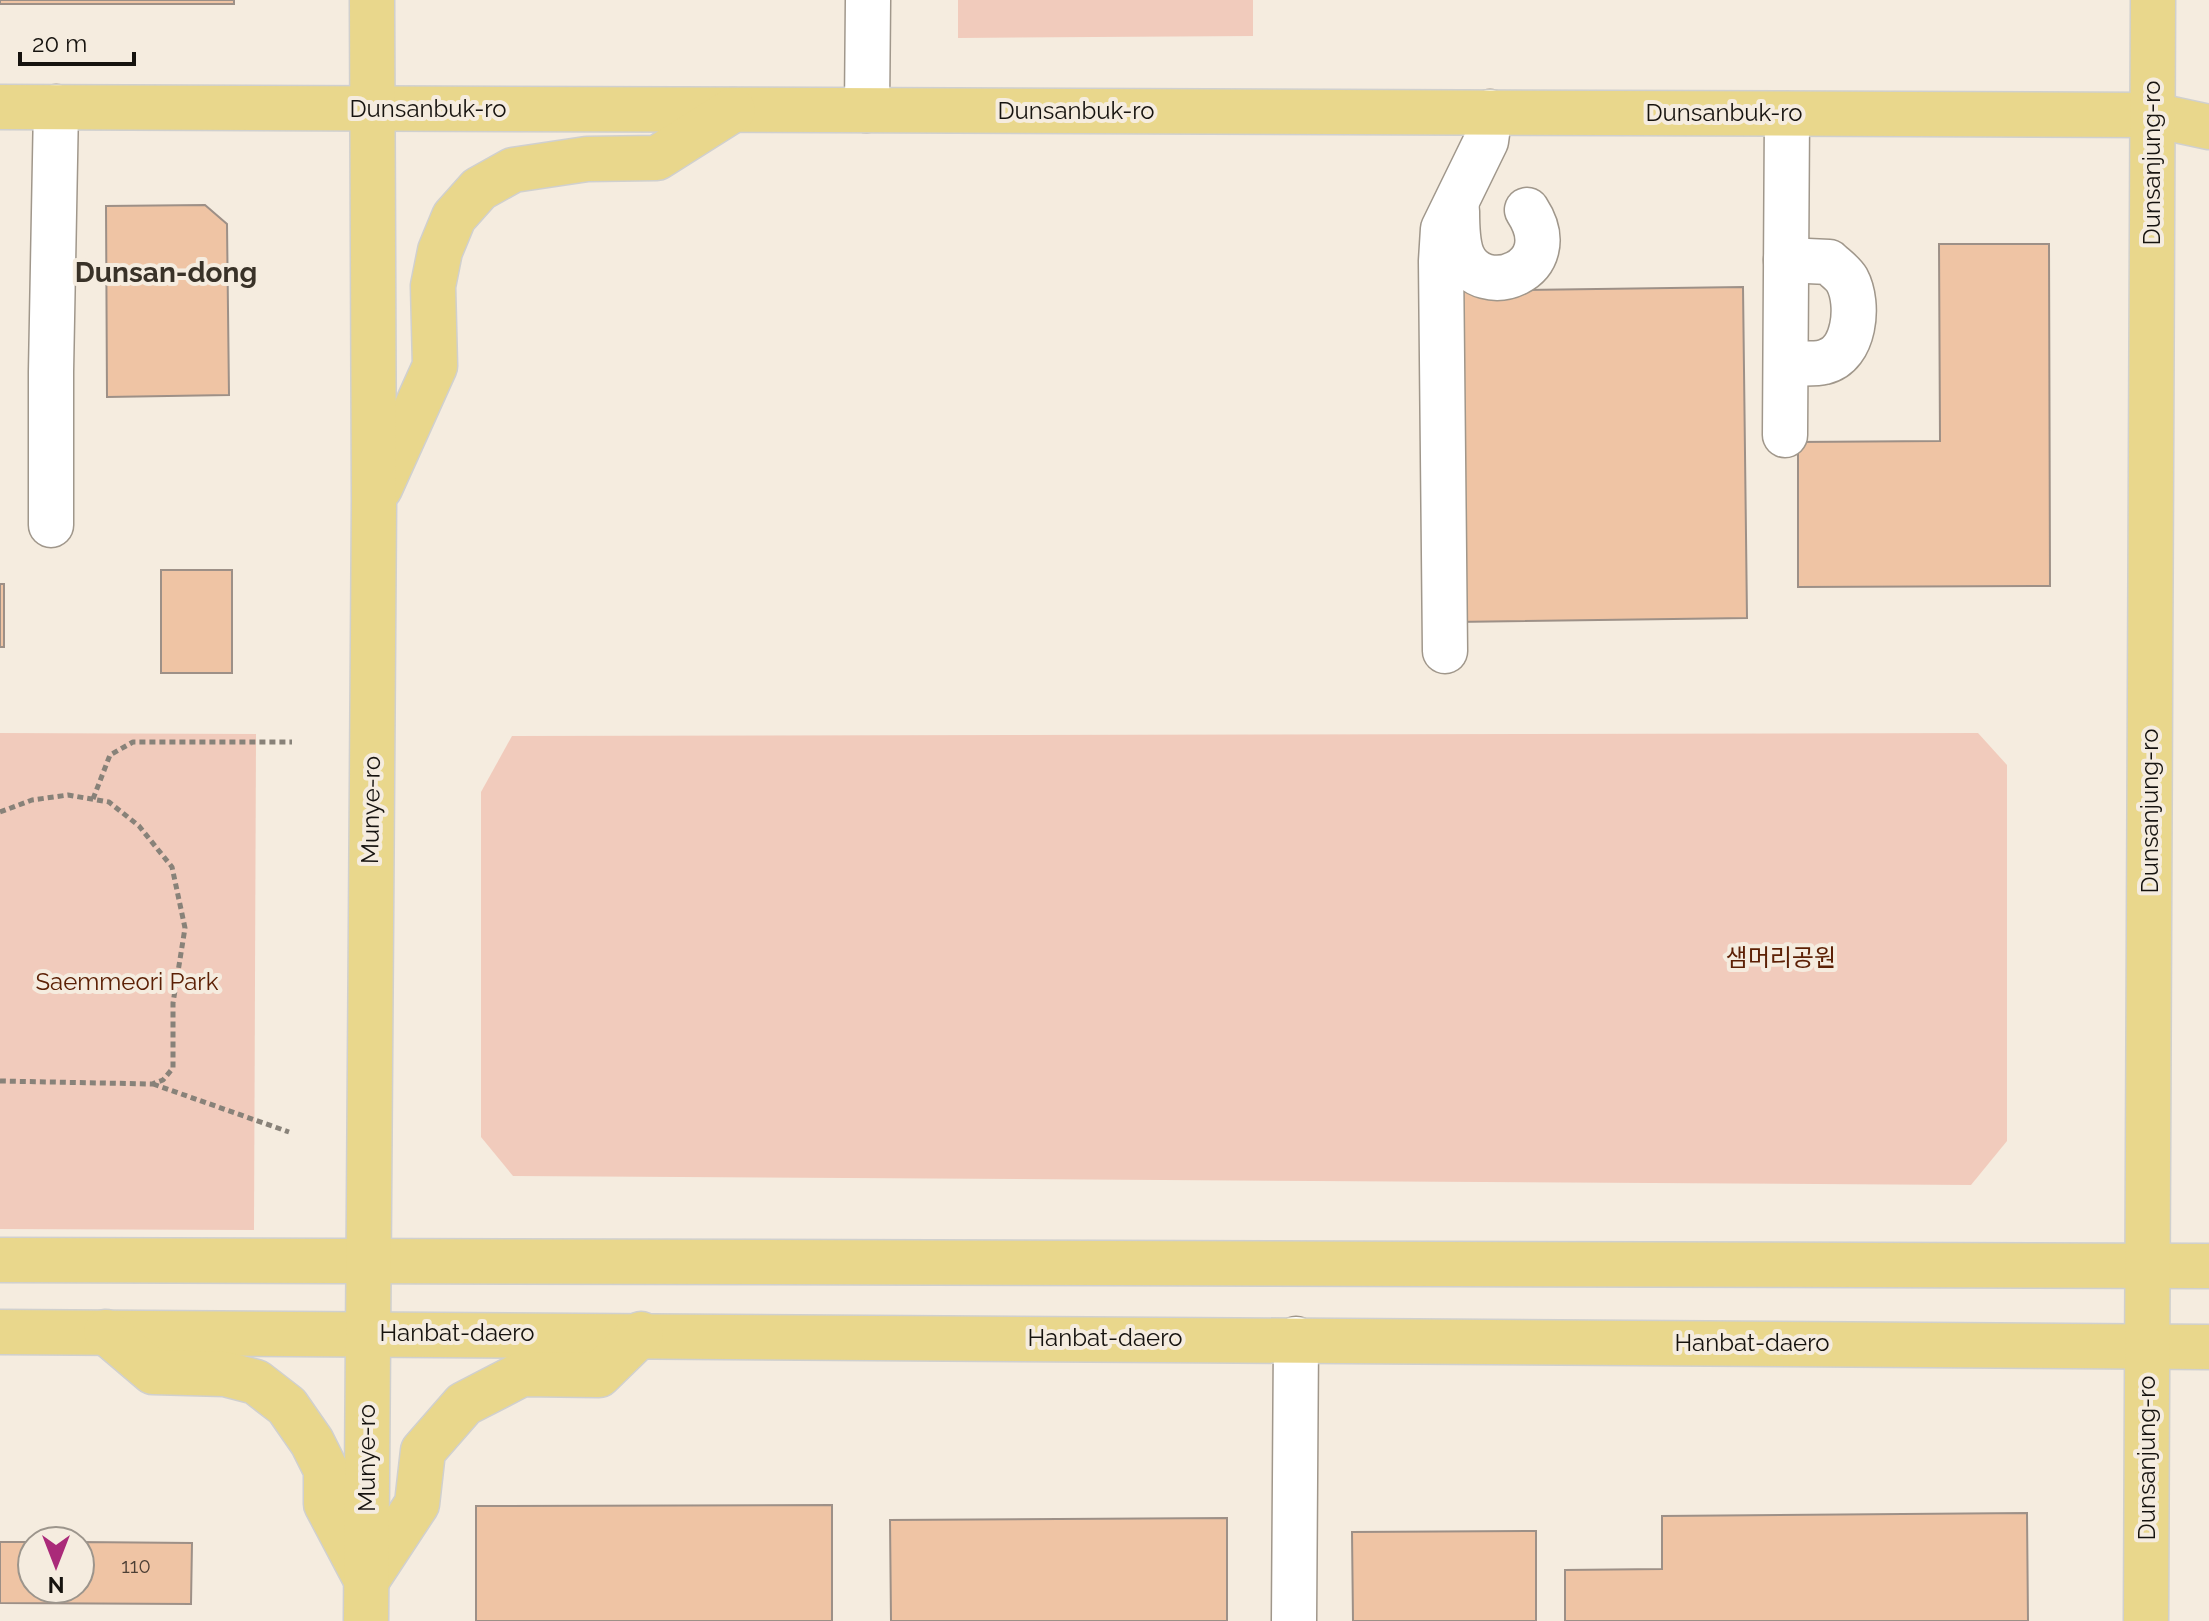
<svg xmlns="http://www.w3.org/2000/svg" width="2209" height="1621" font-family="Raleway,'Noto Sans KR',sans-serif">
<rect width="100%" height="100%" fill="#f5ecdf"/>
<!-- green -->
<g fill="#f1cbbc">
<path d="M958 0H1253V36L958 38Z"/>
<path d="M0 733 256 734 254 1230 0 1229Z"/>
<path d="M1978 733 2007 765V1141L1971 1185 513 1176 481 1137V792L512 736Z"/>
</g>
<!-- building -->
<g fill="#efc4a4" stroke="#9d9087" stroke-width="2">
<rect x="0" y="0" width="234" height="4"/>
<path d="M205 205 227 224 229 395 107 397 106 206Z"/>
<path d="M1939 244H2049L2050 586 1798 587V442L1940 441Z"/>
<path d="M1743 287 1747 618 1454 622 1449 291Z"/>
<rect x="161" y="570" width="71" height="103"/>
<rect x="0" y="584" width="4" height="63"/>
<path d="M832 1505V1621H476V1506Z"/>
<path d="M2027 1513 2028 1621H1565V1570L1662 1569V1516Z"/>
<path d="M1227 1518V1621H891L890 1520Z"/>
<path d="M1536 1531V1621H1353L1352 1532Z"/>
<path d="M0 1542H32V1589H80V1542L192 1543 191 1604 0 1603Z"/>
</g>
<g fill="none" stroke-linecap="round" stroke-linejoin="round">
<defs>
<g id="minor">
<path d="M867 110 868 0"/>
<path d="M1457 211C1457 225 1457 242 1462 255 1481 302 1567 271 1527 210"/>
<path d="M1786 363C1798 363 1812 365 1824 362 1855 355 1860 304 1847 280 1843 273 1834 267 1829 262L1786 260"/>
<path d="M1785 435 1787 114"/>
<path d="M51 525V372L56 107"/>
<path d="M1445 651 1441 261 1443 229 1486 141 1490 112"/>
<path d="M1294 1621 1296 1339"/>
</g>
<g id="major">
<path d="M0 107 2153 115 2209 127"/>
<path d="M380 488 435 366 433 286 440 251 454 217 479 189 513 170 587 159 657 158 733 110"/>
<path d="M0 1260 2209 1266"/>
<path d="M0 1332 2209 1347"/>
<path d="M106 1332 153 1372 225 1374 256 1382 287 1406 312 1442 326 1470V1504L363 1574"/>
<path d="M367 1580 417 1504 423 1451 464 1404 522 1374 599 1375 641 1334"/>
<path d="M366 1621 374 501 372 0"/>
<path d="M2146 1621 2153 0"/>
</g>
</defs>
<!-- minor casing -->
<use href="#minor" stroke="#a0978b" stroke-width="47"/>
<!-- major casing -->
<use href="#major" stroke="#d0d0cf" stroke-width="47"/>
<!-- path -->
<g stroke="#888279" stroke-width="5" stroke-dasharray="6 4" stroke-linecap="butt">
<path d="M93 799 110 755 133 742H292"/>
<path d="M0 812 32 800 68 795 109 802 139 826 172 867 185 928 173 1003V1068L163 1080 152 1084 0 1081"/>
<path d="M153 1084 289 1132"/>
</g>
<!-- minor -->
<use href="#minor" stroke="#fff" stroke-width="44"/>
<!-- major -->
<use href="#major" stroke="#e9d78c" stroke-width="44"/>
</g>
<g text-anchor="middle" stroke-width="8" stroke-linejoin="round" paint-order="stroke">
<!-- number labels -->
<g font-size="20" fill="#4c3f34">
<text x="136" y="1573">110</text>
</g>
<!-- street labels -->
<g font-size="24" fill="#16130f" stroke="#f5ecdf">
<text x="428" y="117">Dunsanbuk-ro</text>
<text x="1076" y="119">Dunsanbuk-ro</text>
<text x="1724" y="121">Dunsanbuk-ro</text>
<text transform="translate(2152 163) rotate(-90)" y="8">Dunsanjung-ro</text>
<text transform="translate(371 810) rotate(-89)" y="8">Munye-ro</text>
<text transform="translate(2150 811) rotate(-90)" y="8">Dunsanjung-ro</text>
<text x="457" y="1341">Hanbat-daero</text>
<text x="1105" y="1346">Hanbat-daero</text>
<text x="1752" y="1351">Hanbat-daero</text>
<text transform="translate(367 1458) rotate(-90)" y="8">Munye-ro</text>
<text transform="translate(2147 1458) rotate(-90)" y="8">Dunsanjung-ro</text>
</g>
<!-- park labels -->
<g font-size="24" fill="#5c2005" stroke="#f5ecdf">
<text x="1781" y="966">샘머리공원</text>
<text x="127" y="990">Saemmeori Park</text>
</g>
<!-- quarter labels -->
<g font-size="28" font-weight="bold" fill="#393228" stroke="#f5ecdf">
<text x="166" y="282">Dunsan-dong</text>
</g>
</g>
<!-- north arrow -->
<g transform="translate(56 1565) rotate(180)"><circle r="38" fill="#f5ecdf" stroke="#9c958c" stroke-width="2"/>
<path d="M0-6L14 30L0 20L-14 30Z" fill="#aa2a79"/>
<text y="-12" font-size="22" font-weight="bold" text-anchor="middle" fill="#16130f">N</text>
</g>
<!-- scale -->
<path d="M20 52v12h114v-12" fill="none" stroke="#16130f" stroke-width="4"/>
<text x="32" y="52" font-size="24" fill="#16130f" stroke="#f5ecdf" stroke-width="6" paint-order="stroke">20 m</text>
</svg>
